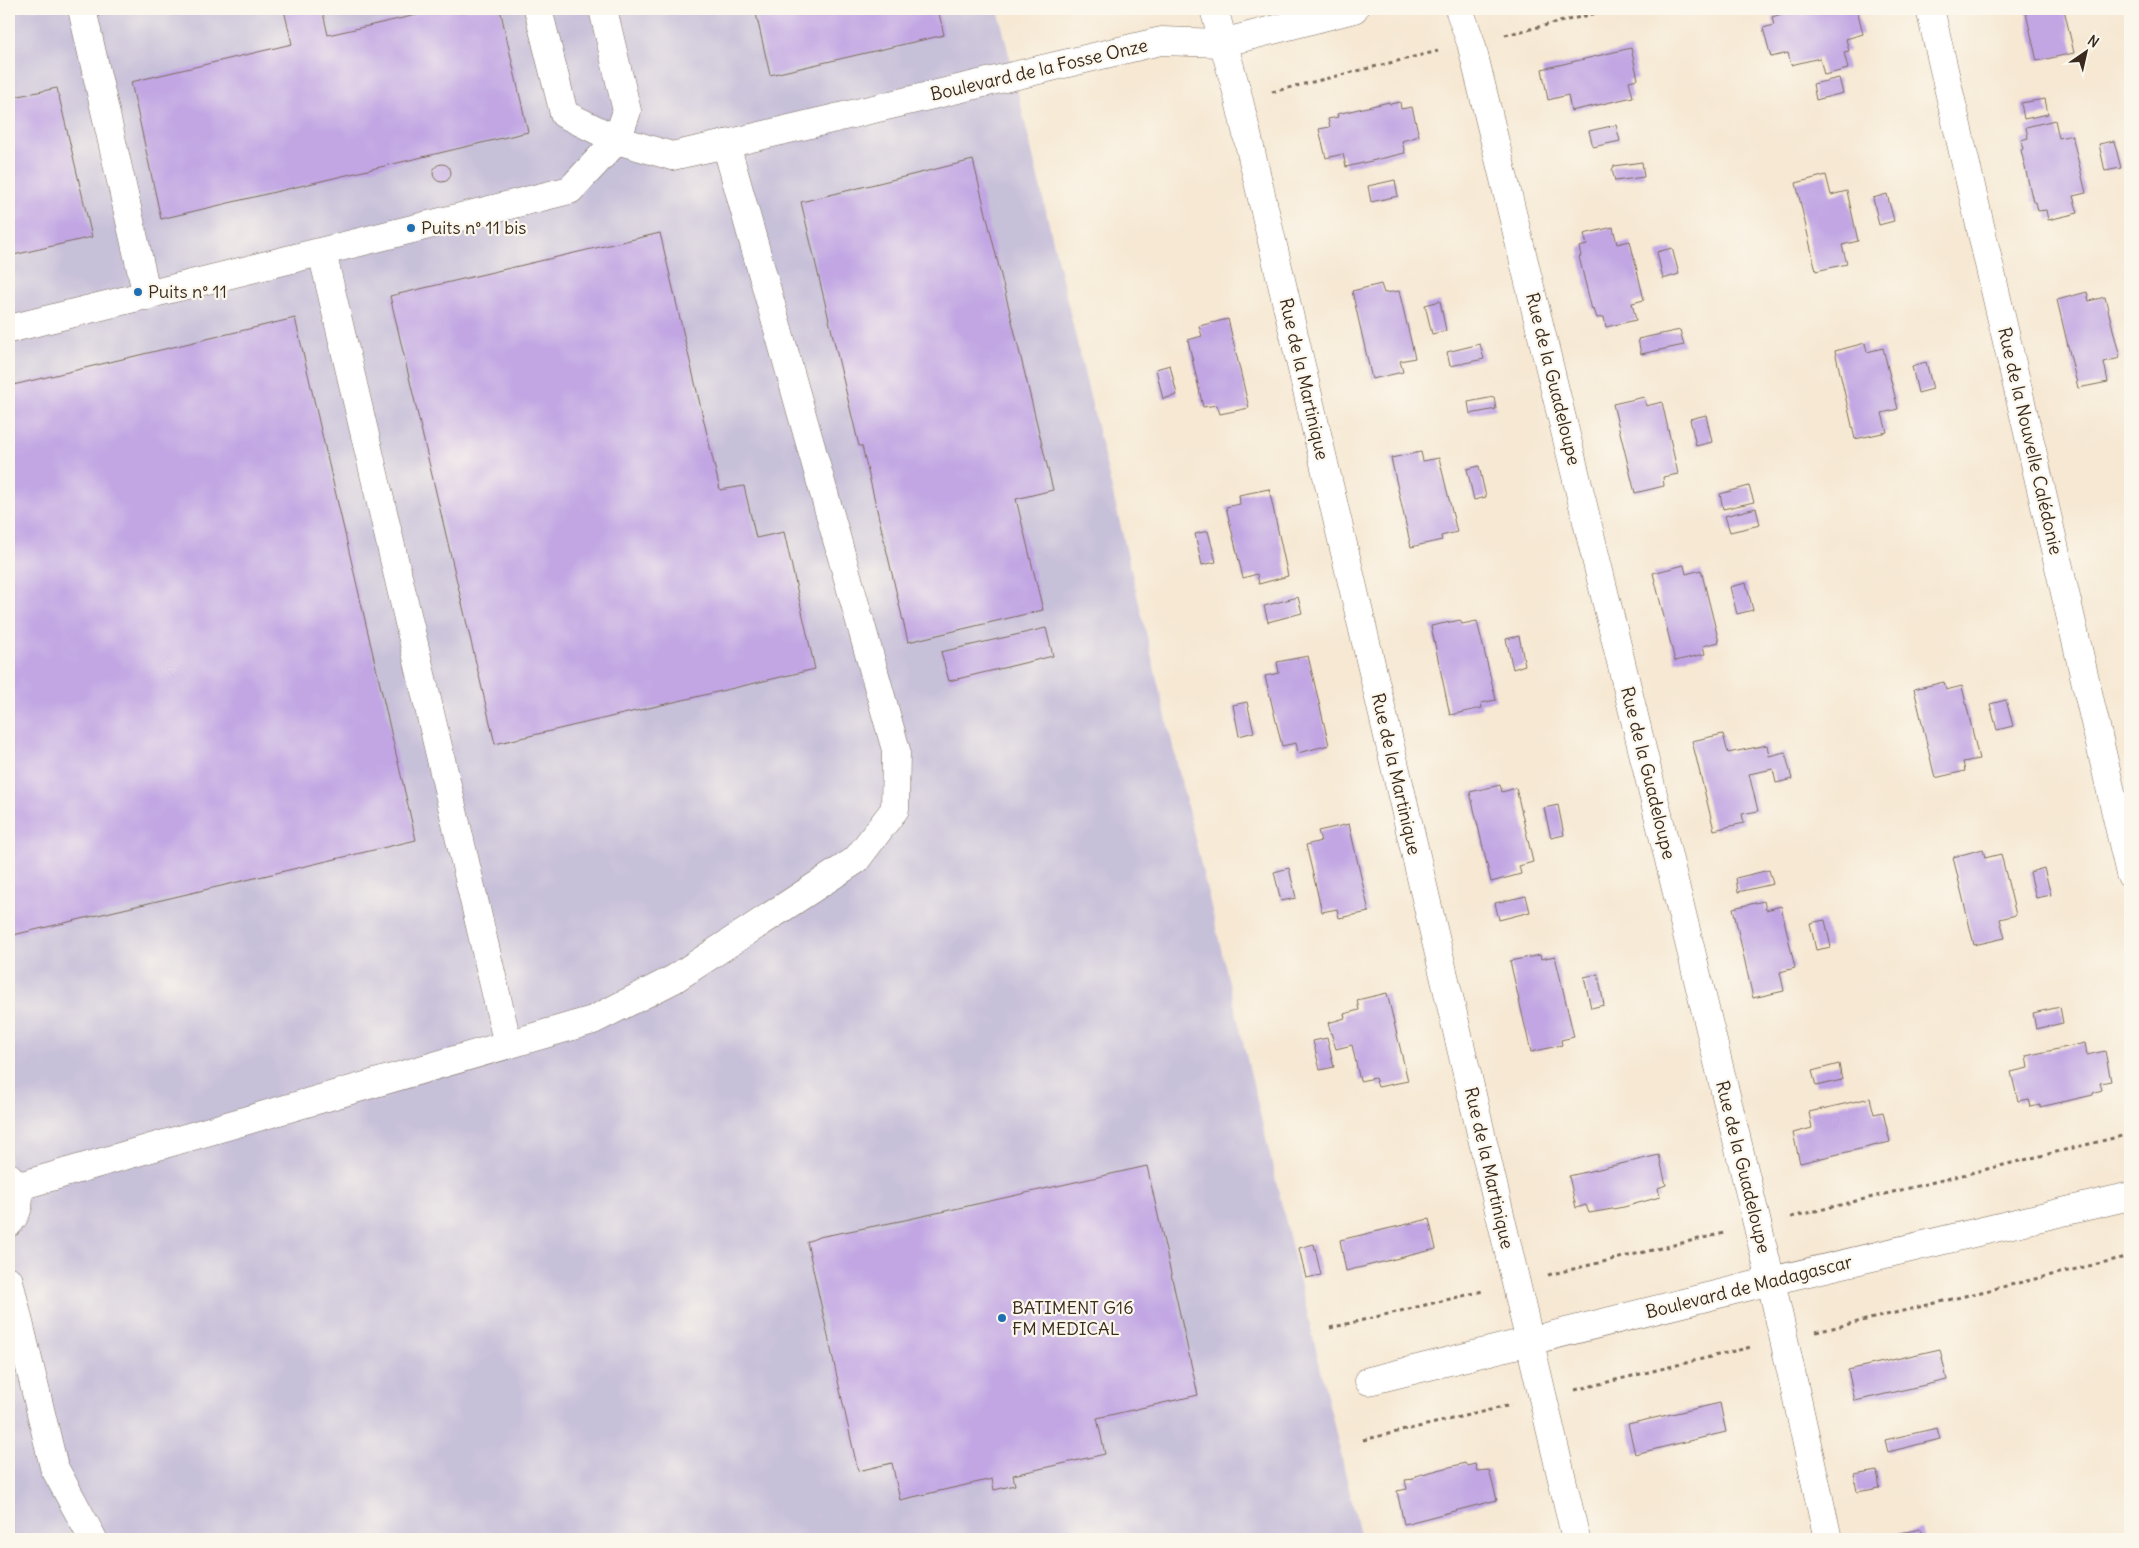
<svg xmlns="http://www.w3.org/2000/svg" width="2139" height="1548" font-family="Delius,sans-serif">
<rect width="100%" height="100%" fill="#fbf7ec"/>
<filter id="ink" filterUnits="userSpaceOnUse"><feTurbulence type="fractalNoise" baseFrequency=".02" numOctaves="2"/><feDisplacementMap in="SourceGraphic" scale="10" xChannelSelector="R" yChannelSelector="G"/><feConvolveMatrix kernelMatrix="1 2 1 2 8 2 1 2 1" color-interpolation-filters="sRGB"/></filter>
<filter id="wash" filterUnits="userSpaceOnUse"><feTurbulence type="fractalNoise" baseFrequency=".0096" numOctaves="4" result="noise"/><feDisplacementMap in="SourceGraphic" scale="20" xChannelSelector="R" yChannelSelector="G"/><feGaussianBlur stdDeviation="1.12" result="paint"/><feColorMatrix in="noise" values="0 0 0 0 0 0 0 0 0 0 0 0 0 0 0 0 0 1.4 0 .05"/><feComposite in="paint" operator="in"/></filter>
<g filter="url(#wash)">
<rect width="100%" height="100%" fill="#f6e8d3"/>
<!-- industrial -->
<path fill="#c7c0d9" d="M9 9H998L1361 1539H9Z"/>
<g id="blocks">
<!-- building -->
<g fill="#c1a6e3">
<path d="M291 9H322L328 35 443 9H500L528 132 161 219 131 82 292 44 284 10Z"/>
<path d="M755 9H938L944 35 770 75Z"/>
<path d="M1797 9H1857L1863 34 1846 39 1849 51 1844 52 1848 69 1824 75 1820 58 1791 65 1788 53 1771 57 1763 28 1774 25 1772 17Z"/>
<path d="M2025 9H2064L2074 53 2037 61Z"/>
<path d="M1631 48 1638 79 1629 81 1633 97 1571 111 1568 95 1548 100 1542 69Z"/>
<path d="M1839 78 1843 93 1816 100 1813 84Z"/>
<path d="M57 88 92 237 9 256V98Z"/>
<path d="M2045 99 2048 114 2024 119 2021 103Z"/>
<path d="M1389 102 1390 104 1400 102 1401 109 1412 107 1419 136 1402 141 1405 153 1346 167 1343 154 1326 158 1319 129 1330 127 1328 119 1338 117 1337 114Z"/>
<path d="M2055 120 2059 138 2072 135 2086 193 2073 196 2078 213 2048 220 2046 210 2038 211 2036 202H2033L2021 150 2023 149 2021 140 2028 138 2026 127Z"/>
<path d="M1616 125 1620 141 1593 147 1589 131Z"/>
<path d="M2114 141 2121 168 2105 171 2099 144Z"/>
<path d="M973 160 1053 490 1016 499 1043 610 908 642 862 446H859L801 202Z"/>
<path d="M1642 162 1644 177 1615 181 1612 170 1614 166Z"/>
<circle cx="442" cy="173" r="9"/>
<path d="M1826 175 1831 195 1847 191 1858 241 1842 245 1847 264 1816 271 1796 183Z"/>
<path d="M1395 180 1398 196 1371 202 1368 186Z"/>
<path d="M1887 194 1894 221 1879 225 1873 198Z"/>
<path d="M1613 227 1617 244 1630 241 1644 300 1632 303 1636 320 1606 327 1604 317 1597 318 1594 309 1592 310 1579 257 1581 256 1579 247 1587 245 1584 234Z"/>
<path d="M660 233 720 490 744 486 756 538 784 532 815 669 495 744 390 296Z"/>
<path d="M1672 248 1679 274 1663 279 1657 252Z"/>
<path d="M1381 284 1384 293 1399 291 1415 358 1400 361 1403 372 1372 379 1352 291Z"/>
<path d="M2087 292 2089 301 2105 297 2120 358 2104 362 2108 382 2078 388 2057 300Z"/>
<path d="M1440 301 1446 331 1432 334 1425 305Z"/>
<path d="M295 318 416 840 9 936V386Z"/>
<path d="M1228 319 1249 408 1220 414 1217 405 1203 407 1188 340 1202 336 1199 326Z"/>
<path d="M1680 330 1684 345 1641 354 1638 339Z"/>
<path d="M1865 343 1867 352 1883 348 1898 409 1882 413 1887 432 1855 439 1835 351Z"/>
<path d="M1480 344 1484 359 1450 366 1447 352Z"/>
<path d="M1926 362 1933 389 1918 393 1912 366Z"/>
<path d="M1170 365 1177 395 1163 399 1156 369Z"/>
<path d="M1494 397 1496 409 1470 414 1468 402Z"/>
<path d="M1644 397 1646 406 1662 402 1678 474 1663 477 1664 486 1635 493 1613 404Z"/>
<path d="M1706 415 1712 442 1696 446 1690 419Z"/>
<path d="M1421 452 1423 461 1439 458 1457 532 1441 536 1442 540 1411 547 1391 458Z"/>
<path d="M1479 466 1486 497 1474 500 1467 469Z"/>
<path d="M1749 486 1754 502 1723 509 1720 494Z"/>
<path d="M1269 489 1288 576 1259 584 1257 574 1243 578 1226 507 1240 504 1239 495Z"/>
<path d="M1756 508 1760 525 1730 532 1725 516Z"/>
<path d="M1208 531 1216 562 1202 565 1195 534Z"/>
<path d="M1684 565 1686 574 1701 570 1719 642 1703 646 1705 654 1675 661 1653 573Z"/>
<path d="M1746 583 1753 610 1737 614 1730 587Z"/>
<path d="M1298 597 1302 613 1268 622 1264 606Z"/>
<path d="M1460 620 1462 624 1477 621 1496 700 1481 703 1482 708 1450 715 1431 626Z"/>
<path d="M1046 628 1053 656 949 681 941 652Z"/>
<path d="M1519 636 1525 665 1513 669 1506 639Z"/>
<path d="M1308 656 1329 745 1298 753 1296 743 1282 746 1265 676 1279 673 1277 662Z"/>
<path d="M1944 682 1946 690 1962 686 1979 759 1963 762 1965 771 1935 778 1914 689Z"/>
<path d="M2006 700 2013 726 1997 730 1990 704Z"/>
<path d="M1247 702 1254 732 1239 736 1233 705Z"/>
<path d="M1723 734 1728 753 1767 745 1769 756 1785 752 1792 779 1776 783 1773 769 1749 774 1758 811 1742 814 1744 823 1714 830 1692 741Z"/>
<path d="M1500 785 1502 792 1516 788 1533 862 1519 866 1521 874 1491 882 1470 792Z"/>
<path d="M1558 805 1564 835 1551 838 1544 808Z"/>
<path d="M1349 824 1369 912 1339 918 1337 909 1322 912 1306 845 1321 841 1318 831Z"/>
<path d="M1983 849 1985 858 2001 854 2016 915 2000 919 2005 938 1974 945 1953 857Z"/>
<path d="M1289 868 1296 898 1281 901 1274 872Z"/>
<path d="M2044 868 2051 895 2036 898 2030 872Z"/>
<path d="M1769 870 1773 884 1738 892 1736 878Z"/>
<path d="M1526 896 1530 912 1499 920 1495 903Z"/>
<path d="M1764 901 1766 910 1781 906 1795 968 1780 972 1784 991 1753 998 1733 908Z"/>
<path d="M1825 920 1831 947 1816 950 1810 923Z"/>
<path d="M1540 955 1541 959 1555 956 1574 1037 1561 1040 1562 1045 1531 1052 1510 961Z"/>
<path d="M1598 974 1604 1005 1591 1008 1584 977Z"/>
<path d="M1387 993 1408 1081 1378 1087 1375 1078 1360 1081 1352 1045 1336 1049 1328 1023 1345 1018 1344 1014 1359 1010 1357 1000Z"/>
<path d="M2060 1007 2063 1023 2036 1029 2033 1013Z"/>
<path d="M1327 1038 1334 1067 1320 1070 1313 1041Z"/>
<path d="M2085 1043 2087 1055 2105 1051 2111 1081 2100 1083 2102 1090 2093 1093V1095L2040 1107V1105L2031 1107 2029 1099 2018 1101 2011 1072 2028 1068 2026 1056Z"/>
<path d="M1839 1064 1842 1080 1816 1086 1812 1071Z"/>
<path d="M1870 1098 1874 1114 1883 1112 1890 1142 1800 1163 1793 1133 1812 1128 1809 1112Z"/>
<path d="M1659 1155 1666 1185 1658 1188 1660 1197 1624 1207 1589 1213 1586 1205 1576 1208 1569 1176Z"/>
<path d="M1147 1166 1198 1395 1097 1418 1105 1454 1013 1475 1015 1485 994 1490 992 1479 900 1500 892 1463 858 1471 807 1242 819 1237 905 1220Z"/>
<path d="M1429 1219 1436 1249 1346 1271 1340 1240Z"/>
<path d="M1314 1244 1321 1275 1306 1278 1299 1248Z"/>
<path d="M1940 1349 1947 1380 1855 1401 1848 1370Z"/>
<path d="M1720 1403 1726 1432 1635 1454 1628 1424Z"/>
<path d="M1937 1428 1940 1439 1888 1452 1885 1440Z"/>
<path d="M1465 1463 1467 1466 1475 1464 1477 1471 1489 1470 1497 1500 1404 1524 1397 1491 1407 1489 1405 1480 1414 1479 1415 1476Z"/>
<path d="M1877 1471 1880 1488 1857 1492 1854 1475Z"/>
<path d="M1921 1529 1924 1539H1890V1535Z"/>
</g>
</g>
</g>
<g filter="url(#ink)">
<use href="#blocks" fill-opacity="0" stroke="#7c6c5d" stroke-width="1"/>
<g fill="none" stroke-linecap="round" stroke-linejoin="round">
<defs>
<g id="minor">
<path d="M82 9 147 296"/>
<path d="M1214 9 1237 92 1576 1539"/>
<path d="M1459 9 1471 43 1771 1281 1828 1539"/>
<path d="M1930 9 2130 874"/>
<path d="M726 144 1161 41 1222 43 1354 9"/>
<path d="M322 252 508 1045"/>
<path d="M9 329 570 190 617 140 627 111 603 9"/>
<path d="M9 1177C22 1190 22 1209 9 1223"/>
<path d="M16 1187 593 1020 674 979 856 860 895 809 896 750 726 144 672 156 617 140 564 114 538 9"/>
<path d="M9 1281 54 1467 93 1539"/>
<path d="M1369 1381 1771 1281 2130 1196"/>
</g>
</defs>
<!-- minor casing -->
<use href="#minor" stroke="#7c6c5d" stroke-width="29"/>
<!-- path -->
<g stroke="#7c6c5d" stroke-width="3" stroke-dasharray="4 4" stroke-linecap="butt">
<path d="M1505 35 1614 9"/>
<path d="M1272 92 1438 51"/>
<path d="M1791 1217 2130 1134"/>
<path d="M1548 1275 1724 1233"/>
<path d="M1330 1328 1483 1291"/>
<path d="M1816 1332 2130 1256"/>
<path d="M1575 1390 1751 1347"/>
<path d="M1363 1440 1511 1405"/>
</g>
<!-- minor -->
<use href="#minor" stroke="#fff" stroke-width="28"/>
</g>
</g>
<!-- markers -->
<g fill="#1f6fb2" stroke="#fbf7ec" stroke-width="2">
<circle cx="411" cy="228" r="5"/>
<circle cx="138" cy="292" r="5"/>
<circle cx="1002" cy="1318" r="5"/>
</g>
<g text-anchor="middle" stroke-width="4.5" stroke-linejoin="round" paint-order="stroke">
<!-- street labels -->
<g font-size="18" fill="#3b2a1e" stroke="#fbf7ec">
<text transform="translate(1039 70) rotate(-13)" y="6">Boulevard de la Fosse Onze</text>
<text transform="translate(1304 379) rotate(77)" y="6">Rue de la Martinique</text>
<text transform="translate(1553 379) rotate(76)" y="6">Rue de la Guadeloupe</text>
<text transform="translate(2030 441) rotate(77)" y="6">Rue de la Nouvelle Calédonie</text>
<text transform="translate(1648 773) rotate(76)" y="6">Rue de la Guadeloupe</text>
<text transform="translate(1396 774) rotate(77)" y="6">Rue de la Martinique</text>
<text transform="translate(1743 1167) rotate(76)" y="6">Rue de la Guadeloupe</text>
<text transform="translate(1489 1168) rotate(77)" y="6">Rue de la Martinique</text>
<text transform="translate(1749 1287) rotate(-14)" y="6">Boulevard de Madagascar</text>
</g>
<!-- poi labels -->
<g font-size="18" fill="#3b2a1e" stroke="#fbf7ec" text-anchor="start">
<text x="421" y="234">Puits n° 11 bis</text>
<text x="148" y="298">Puits n° 11</text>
<text x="1012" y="1314">BATIMENT G16<tspan x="1012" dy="21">FM MEDICAL</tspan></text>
</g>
</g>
<!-- margin -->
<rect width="2139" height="1548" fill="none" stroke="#fbf7ec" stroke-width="30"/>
<!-- north arrow -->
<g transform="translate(2086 52) rotate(34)" stroke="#fbf7ec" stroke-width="4" paint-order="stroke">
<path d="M0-4L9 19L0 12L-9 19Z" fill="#3b2a1e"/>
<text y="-8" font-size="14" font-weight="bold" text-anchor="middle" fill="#3b2a1e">N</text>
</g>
</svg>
